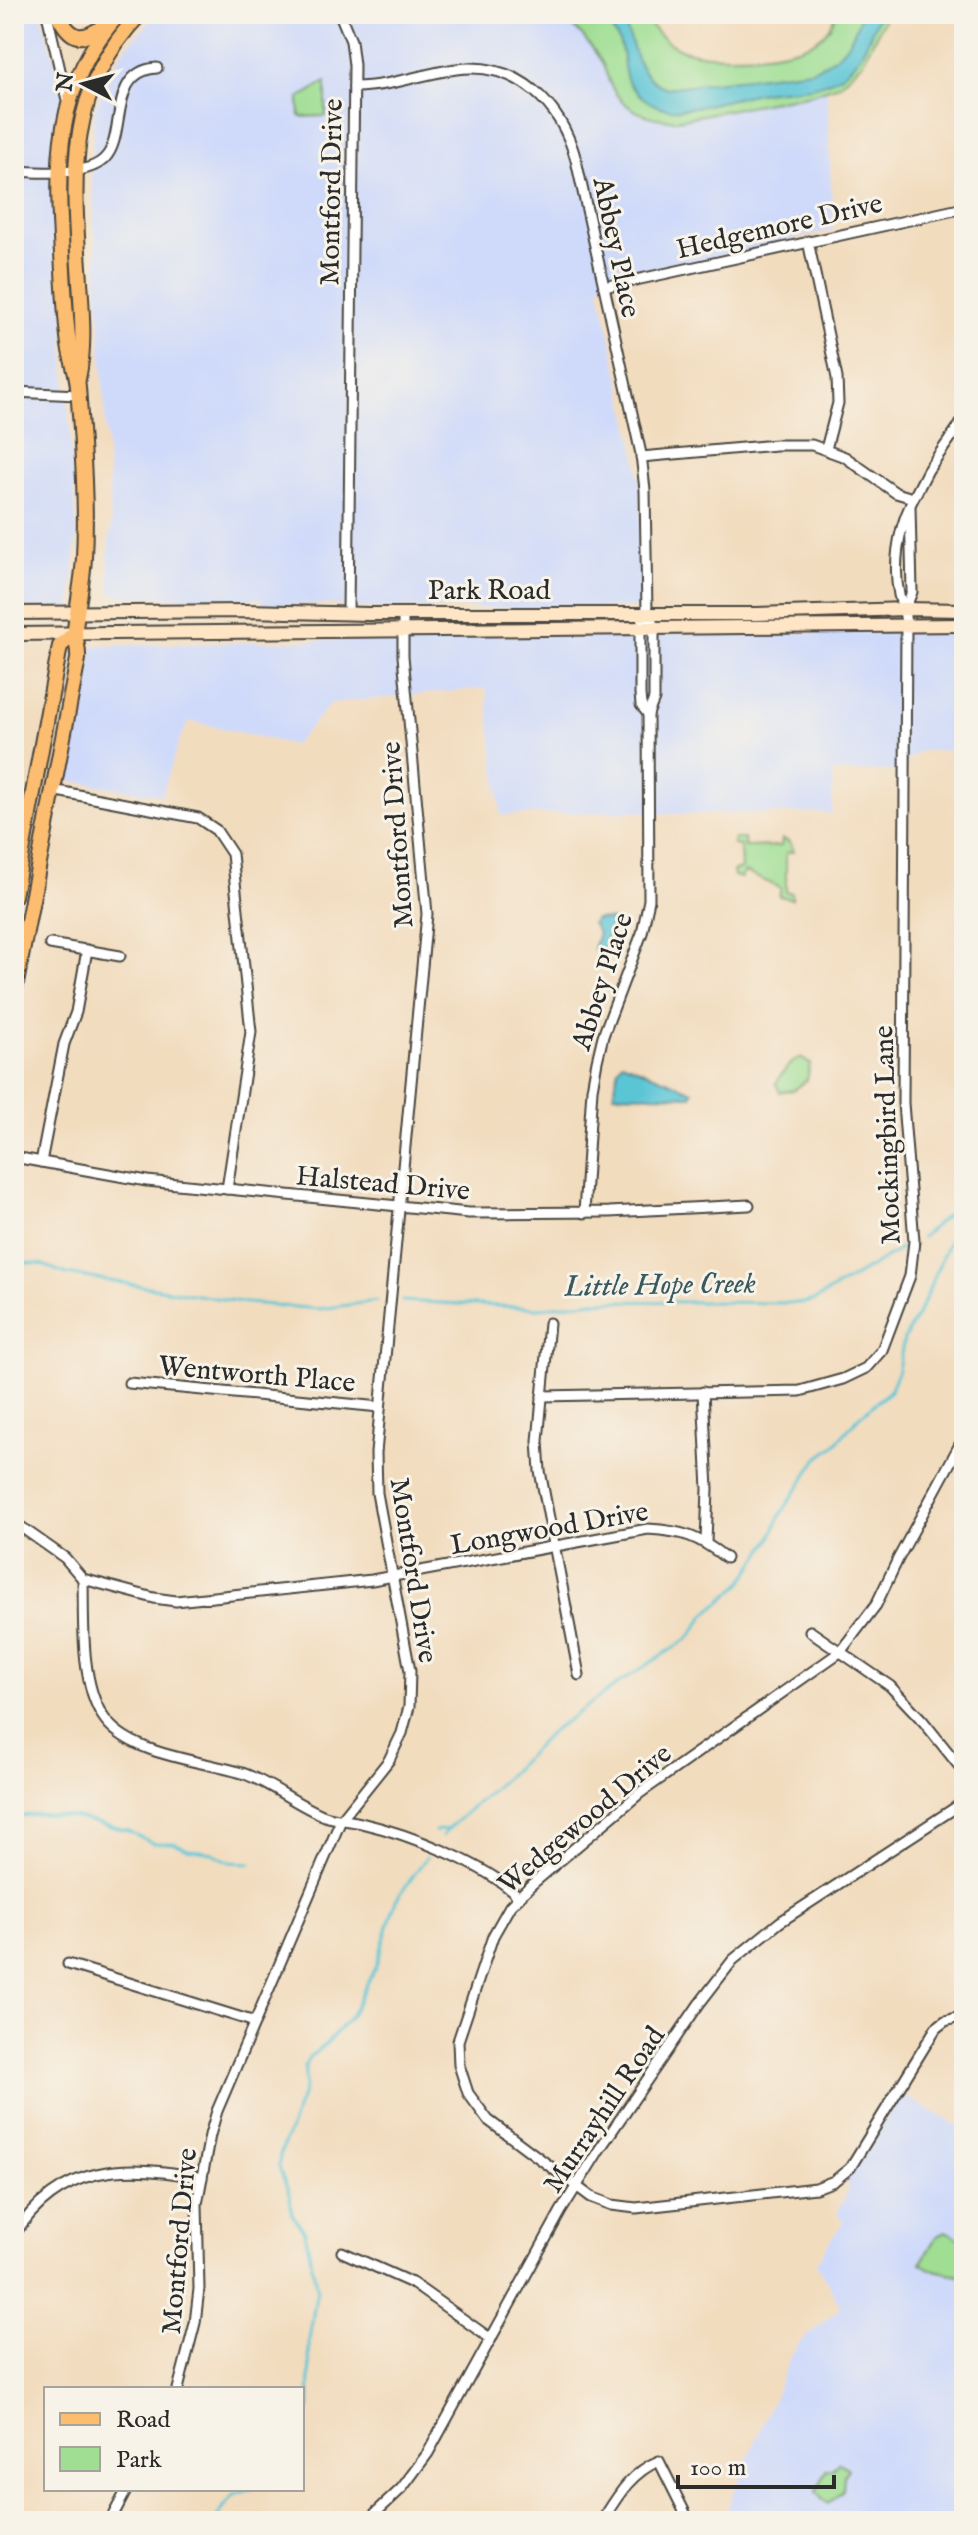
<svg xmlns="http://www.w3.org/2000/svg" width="978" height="2535" font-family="'IM FELL English',serif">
<rect width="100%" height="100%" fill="#f7f3e8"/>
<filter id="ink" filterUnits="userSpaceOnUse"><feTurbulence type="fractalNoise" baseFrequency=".0125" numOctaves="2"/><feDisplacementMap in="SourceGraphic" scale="16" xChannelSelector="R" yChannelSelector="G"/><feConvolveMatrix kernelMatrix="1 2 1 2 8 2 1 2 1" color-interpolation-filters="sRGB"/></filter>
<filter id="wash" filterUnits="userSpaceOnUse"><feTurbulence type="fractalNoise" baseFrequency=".006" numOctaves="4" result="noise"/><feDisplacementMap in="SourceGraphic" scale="32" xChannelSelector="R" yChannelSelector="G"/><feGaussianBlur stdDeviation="1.8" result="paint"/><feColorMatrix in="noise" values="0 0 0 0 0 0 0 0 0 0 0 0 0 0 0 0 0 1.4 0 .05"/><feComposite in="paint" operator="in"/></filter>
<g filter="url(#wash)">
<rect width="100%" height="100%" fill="#f2dcbe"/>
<!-- built -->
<g fill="#cfdafa">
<path d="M14 14H41L64 93V349L77 531 71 609H14Z"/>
<path d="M157 14H560L586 40 602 63 618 96 641 115 661 120 700 117 827 90 833 230 599 285 636 454 640 483 643 608H362L329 604 263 605V599L117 596 110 592 108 556 111 524 91 166 94 111 110 72 125 48Z"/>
<path d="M964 152V202L949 204V196Z"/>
<path d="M928 630H964V750L919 751 895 771 833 772 832 813 664 814 638 811 501 815 486 688 331 703 294 745 190 721 180 738 162 795 71 781 67 772 93 646 379 639 412 635 922 632Z"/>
<path d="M901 2094 964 2129V2521H722L790 2358 799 2343 841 2307 816 2263 843 2222 837 2212 850 2187 845 2179 861 2160Z"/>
</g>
<!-- green -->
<g fill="#9fde93" stroke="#65845f" stroke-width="2">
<path d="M560 14H643C653 31 670 48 690 52 721 60 799 57 823 35 829 30 833 21 836 14H887L862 63 839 85 811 94 677 120C650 120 623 111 610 84 607 76 605 68 601 61 590 43 576 28 560 14Z"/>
<path d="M326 82V116L300 117 299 98Z"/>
<path d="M734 839H744L745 847 781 846 782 839 789 842 794 851 786 853V892L792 893V899L779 896 781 888 745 872 741 878 734 876 733 871 741 869 740 846 733 845Z"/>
<path d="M801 1058 810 1064 807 1080 794 1090 780 1092 776 1084C780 1075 791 1061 801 1058Z"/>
<path d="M946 2231 964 2241V2277L931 2269 921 2263 936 2237Z"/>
<path d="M839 2462 848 2469 844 2475 843 2491 828 2504 816 2492 827 2470H832Z"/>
</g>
<!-- water -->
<g fill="#5ac5d5" stroke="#427880" stroke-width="2">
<path d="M595 14H618C638 40 630 75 666 88L811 70C840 59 852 44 861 14H879C870 36 861 62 841 75 815 93 788 87 758 93 733 98 707 107 680 109 668 110 656 107 646 100 620 81 627 74 621 47 618 34 605 22 595 14Z"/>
<path d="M596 919 613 920 602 953 593 949 598 933 592 923Z"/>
<path d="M622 1062 693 1091 691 1096 614 1094 618 1068Z"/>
</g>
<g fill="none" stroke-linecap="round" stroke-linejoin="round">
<!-- stream -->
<g stroke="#5ac5d5" stroke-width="3">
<path d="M922 1237 964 1200"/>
<path d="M14 1262 40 1264 67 1274 247 1303 319 1309 377 1301"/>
<path d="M402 1301 539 1308 593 1301 804 1303 815 1300 904 1247"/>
<path d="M14 1817 37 1814 72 1817 126 1830 153 1843H174L188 1849 213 1853 230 1862 251 1863"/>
<path d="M435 1831 448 1829"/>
<path d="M442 1836 451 1826 505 1778 551 1732 622 1681 689 1638 705 1615 742 1583 771 1538 781 1514 818 1458 833 1447 859 1417 890 1391 897 1374 904 1339 924 1302 954 1228 953 1211"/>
<path d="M302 2428 310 2406 309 2340 317 2289 305 2232 292 2214 290 2196 279 2167 280 2155 300 2102 305 2086V2066L309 2057 323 2047 350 2017 376 1966 396 1900 426 1858"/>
<path d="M214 2521 234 2495 252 2489"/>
</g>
</g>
</g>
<g filter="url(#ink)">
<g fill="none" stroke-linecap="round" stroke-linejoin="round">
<defs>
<g id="street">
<path d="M47 14 67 100"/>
<path d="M340 14 351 41 354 65 348 613"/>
<path d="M354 87C390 87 421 74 456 69 518 61 561 104 576 160L641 454 645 490 647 612"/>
<path d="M14 171C38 172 88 177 105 158 127 136 107 71 157 68"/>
<path d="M808 241 837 378 838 403 826 449"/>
<path d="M604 287 964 208"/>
<path d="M14 392 78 395"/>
<path d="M641 457 776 445H812L845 457 896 493 913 498"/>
<path d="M911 503 928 470 964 419"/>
<path d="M647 612 654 626V699L648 714 641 705 640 694V627Z"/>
<path d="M52 790 198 818 216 830 232 854 251 1032 227 1189"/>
<path d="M50 944 120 956"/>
<path d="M14 1157 147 1181 469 1213 609 1212 749 1205"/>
<path d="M41 1162 64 1044 76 1012 87 950"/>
<path d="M584 1213 592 1089 597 1061 603 1036 642 933 649 900 648 714"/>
<path d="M549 1323 538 1441 540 1471 579 1675"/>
<path d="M129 1383 380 1407"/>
<path d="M703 1392 708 1489 706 1542"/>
<path d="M542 1396 800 1391 843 1379 866 1368 882 1350 910 1276 914 1241 903 1103 906 626C906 614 902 606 899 595 893 567 898 531 910 506L912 592 905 609"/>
<path d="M964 1437 898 1559 876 1605 840 1652 640 1793 531 1885 510 1906 493 1936 458 2041 459 2065 468 2093 488 2120 591 2197 612 2205 636 2208 816 2188 834 2181 850 2168 936 2028 945 2021 964 2016"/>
<path d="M14 1522 65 1558 83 1579 154 1598 176 1601 372 1580 648 1529C683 1531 698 1536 726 1558"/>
<path d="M83 1579C84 1619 80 1680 102 1715 127 1756 202 1760 245 1774 274 1785 297 1805 325 1816 337 1820 349 1820 361 1823 408 1834 485 1863 519 1897"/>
<path d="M810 1631 890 1686 923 1721 964 1772"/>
<path d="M68 1964 255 2022"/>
<path d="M14 2235C61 2163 126 2163 202 2178"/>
<path d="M342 2252 412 2283 491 2339"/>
<path d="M178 2389 195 2323 199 2289 197 2204 210 2135 217 2111 341 1820 389 1760 402 1733 409 1707 410 1671 377 1493 376 1453 427 914 403 656V614"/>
<path d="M110 2521 127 2489"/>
<path d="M367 2521 402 2488 428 2453 561 2211 599 2150 699 2004 733 1960 780 1922 964 1802"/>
<path d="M602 2521C617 2497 631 2472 659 2461L689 2521"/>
</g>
<g id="secondary">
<path d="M14 613 247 611 369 614H756L905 609 964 610"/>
<path d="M14 634 964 625"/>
</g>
<g id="primary">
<path d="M58 14C70 39 81 43 104 26"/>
<path d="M78 379C85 346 82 314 80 281 73 181 64 92 140 14"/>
<path d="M14 896 60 646 75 633"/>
<path d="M14 994 78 659C79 648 75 640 75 630 77 605 83 581 84 557 87 501 82 443 78 387 77 373 71 359 69 345 65 315 64 285 62 254 56 166 54 84 119 14"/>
</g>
</defs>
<!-- street casing -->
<use href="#street" stroke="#494641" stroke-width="13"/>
<!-- secondary casing -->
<use href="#secondary" stroke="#494641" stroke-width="16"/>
<!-- primary casing -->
<use href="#primary" stroke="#494641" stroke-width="18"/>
<!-- street -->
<use href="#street" stroke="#fff" stroke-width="9"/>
<!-- secondary -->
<use href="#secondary" stroke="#fee5c5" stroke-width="12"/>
<!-- primary -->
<use href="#primary" stroke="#fcbd6f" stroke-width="14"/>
</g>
</g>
<g text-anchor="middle" stroke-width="6" stroke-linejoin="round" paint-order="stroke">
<!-- street labels -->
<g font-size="28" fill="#2b2b2b" stroke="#f7f3e8">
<text transform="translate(330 192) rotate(-89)" y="10">Montford Drive</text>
<text transform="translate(779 225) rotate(-13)" y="10">Hedgemore Drive</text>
<text transform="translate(618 247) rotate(78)" y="10">Abbey Place</text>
<text x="489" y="599">Park Road</text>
<text transform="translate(396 835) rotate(-94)" y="10">Montford Drive</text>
<text transform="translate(601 981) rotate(-72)" y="10">Abbey Place</text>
<text transform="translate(886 1135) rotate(-92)" y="10">Mockingbird Lane</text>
<text transform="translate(383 1182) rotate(5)" y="10">Halstead Drive</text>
<text transform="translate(257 1373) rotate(5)" y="10">Wentworth Place</text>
<text transform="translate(549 1527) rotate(-10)" y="10">Longwood Drive</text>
<text transform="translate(415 1570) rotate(81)" y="10">Montford Drive</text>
<text transform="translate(584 1818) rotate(-40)" y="10">Wedgewood Drive</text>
<text transform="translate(603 2109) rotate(-56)" y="10">Murrayhill Road</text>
<text transform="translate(178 2241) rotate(-85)" y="10">Montford Drive</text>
</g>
<!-- water labels -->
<g font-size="30" font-style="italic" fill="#39595e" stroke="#f7f3e8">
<text transform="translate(660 1284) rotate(-1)" y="10">Little Hope Creek</text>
</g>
</g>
<!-- margin -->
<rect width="978" height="2535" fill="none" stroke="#f7f3e8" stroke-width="48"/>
<!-- legend -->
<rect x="44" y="2387" width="260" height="104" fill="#f7f3e8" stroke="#a5a39c" stroke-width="2"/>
<rect x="60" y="2413" width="40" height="12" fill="#fcbd6f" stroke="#a5a39c" stroke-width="2"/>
<text x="116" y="2427" font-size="24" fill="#2b2b2b">Road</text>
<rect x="60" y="2447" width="40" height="24" fill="#9fde93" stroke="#a5a39c" stroke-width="2"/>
<text x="116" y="2467" font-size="24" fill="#2b2b2b">Park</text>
<!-- north arrow -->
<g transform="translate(84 84) rotate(276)" stroke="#f7f3e8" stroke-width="6" paint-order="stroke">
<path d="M0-6L14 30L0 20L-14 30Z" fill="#2b2b2b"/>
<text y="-12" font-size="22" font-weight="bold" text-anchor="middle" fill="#2b2b2b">N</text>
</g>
<!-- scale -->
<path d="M678 2475v12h156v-12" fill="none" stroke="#2b2b2b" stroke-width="4"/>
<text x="690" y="2475" font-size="24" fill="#2b2b2b" stroke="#f7f3e8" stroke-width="6" paint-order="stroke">100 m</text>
</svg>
